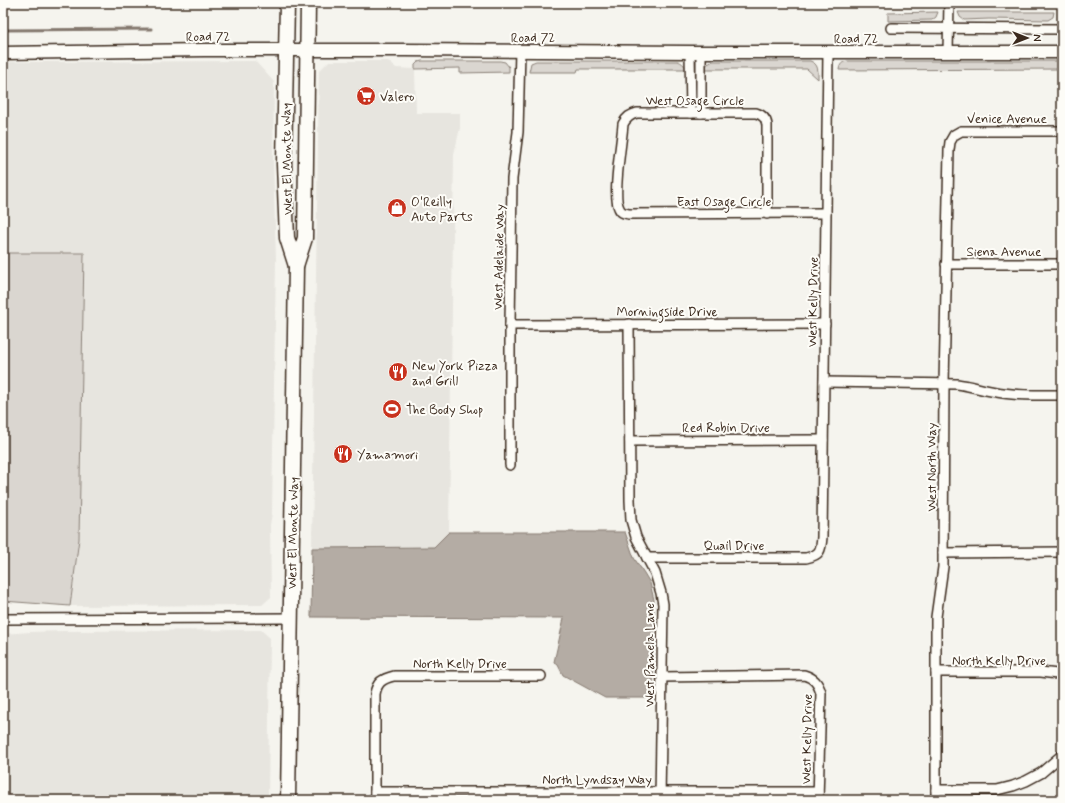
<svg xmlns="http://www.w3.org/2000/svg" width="1065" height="803" font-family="Mynerve,sans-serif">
<rect width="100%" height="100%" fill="#f5f4ee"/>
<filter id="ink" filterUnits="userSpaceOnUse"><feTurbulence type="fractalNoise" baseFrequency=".025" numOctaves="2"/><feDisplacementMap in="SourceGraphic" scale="8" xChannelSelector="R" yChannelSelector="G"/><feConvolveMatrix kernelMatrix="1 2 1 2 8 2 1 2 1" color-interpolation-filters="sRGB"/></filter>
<g filter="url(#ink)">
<!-- built -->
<g fill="#e7e5df">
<path d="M255 61 274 82 273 161 276 260 272 513 270 525 271 597 262 605 70 606 79 539 84 253H3V62Z"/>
<path d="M329 61H388L396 68 415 69 416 113H460V128L454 154 449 532 434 547 312 548 319 71Z"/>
<path d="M261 630 270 638 268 800H3V634L30 632 64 631Z"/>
</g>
<!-- green -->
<g fill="#dad6d0" stroke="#8a8077">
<path d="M938 12 936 17 932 20 888 21V13Z"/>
<path d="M958 12H1054L1053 17 1048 20 989 19 964 20 960 17Z"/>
<path d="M422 61H500L505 62 509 67V72L460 73V68L415 69V65L418 62Z"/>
<path d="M536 61H678C682 63 684 64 686 69H578L577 72H529L531 63Z"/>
<path d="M713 61H810C819 64 818 71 818 79L807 69H705L706 65Z"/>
<path d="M848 61H1062V69L839 70C840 64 842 62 848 61Z"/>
<path d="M3 253H84L79 539 70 606 3 601Z"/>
</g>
<!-- water -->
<path fill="#b4aca4" stroke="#84786e" d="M449 532H625L634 558 644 573 650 583 654 600V616L653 698H605L563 675 558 665 554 662 564 618 311 617 312 548 434 547Z"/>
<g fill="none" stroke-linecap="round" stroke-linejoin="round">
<!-- stream -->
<path stroke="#84786e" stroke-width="3" d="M3 30 151 29"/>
<defs>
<g id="street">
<path d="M891 28 1062 29"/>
<path d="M690 52 691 113"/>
<path d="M701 52V113"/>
<path d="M948 52 949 3"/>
<path d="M767 214V125C766 118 763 115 756 113H637C630 115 627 117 623 124 622 141 612 195 619 208 621 213 624 213 629 214L826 213"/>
<path d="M946 264H1062"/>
<path d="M629 324 630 500 631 520 636 537 655 573 661 593 663 604 660 800"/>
<path d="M510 325 825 324"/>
<path d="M824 382 957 384C972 386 987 391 1003 393 1022 396 1042 395 1062 395"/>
<path d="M630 441 823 440"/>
<path d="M510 465V325L512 179 518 132 520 50"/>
<path d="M943 553 1062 552"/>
<path d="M647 558H806C820 555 821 551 822 537L828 52"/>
<path d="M3 619 291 618"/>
<path d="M936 672H1041L1057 674 1062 675"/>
<path d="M662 677 804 675C814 678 818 683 821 693L818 800"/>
<path d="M936 790H997L1013 786 1026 781 1041 773 1062 755"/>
<path d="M375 792H818"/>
<path d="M375 800V694C377 682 382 679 394 676H541"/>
<path d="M936 800V617L943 567 944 384 949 150 950 142 954 135 961 131H1062"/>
</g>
<path id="secondary" d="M3 53 204 50H405L690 52H1062"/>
<g id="primary">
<path d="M287 3 284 164 287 238 296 266"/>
<path d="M288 800 296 266 305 238 308 3"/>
</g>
</defs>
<!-- street casing -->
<use href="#street" stroke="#3b2a1e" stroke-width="12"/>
<!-- secondary casing -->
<use href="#secondary" stroke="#3b2a1e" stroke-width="15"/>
<!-- primary casing -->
<use href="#primary" stroke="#3b2a1e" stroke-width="17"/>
<!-- street -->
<use href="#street" stroke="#fdfcf7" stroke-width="9"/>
<!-- secondary -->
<use href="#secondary" stroke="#fdfcf7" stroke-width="12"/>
<!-- primary -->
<use href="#primary" stroke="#fdfcf7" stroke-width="14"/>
</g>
</g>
<!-- icons -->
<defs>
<symbol id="supermarket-disc" viewBox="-11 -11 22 22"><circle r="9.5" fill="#c8321e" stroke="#fdfcf7"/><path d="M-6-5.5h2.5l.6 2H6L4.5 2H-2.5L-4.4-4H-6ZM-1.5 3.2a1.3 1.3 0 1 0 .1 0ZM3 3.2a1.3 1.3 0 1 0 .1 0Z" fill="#fff"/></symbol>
<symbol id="shop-disc" viewBox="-11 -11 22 22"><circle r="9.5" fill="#c8321e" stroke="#fdfcf7"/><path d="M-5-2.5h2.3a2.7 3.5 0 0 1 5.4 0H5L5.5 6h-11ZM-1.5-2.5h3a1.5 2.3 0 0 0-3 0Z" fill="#fff"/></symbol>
<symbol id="restaurant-disc" viewBox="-11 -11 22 22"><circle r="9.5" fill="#c8321e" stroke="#fdfcf7"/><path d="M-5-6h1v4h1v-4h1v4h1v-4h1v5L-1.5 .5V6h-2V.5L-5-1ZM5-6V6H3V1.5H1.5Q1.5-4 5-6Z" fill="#fff"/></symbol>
<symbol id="stadium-disc" viewBox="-11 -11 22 22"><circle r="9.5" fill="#c8321e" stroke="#fdfcf7"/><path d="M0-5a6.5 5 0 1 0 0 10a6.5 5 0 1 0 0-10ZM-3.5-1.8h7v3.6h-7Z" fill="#fff"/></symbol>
</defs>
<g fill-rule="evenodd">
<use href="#supermarket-disc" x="355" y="85" width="22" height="22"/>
<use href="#shop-disc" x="386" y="197" width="22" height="22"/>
<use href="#restaurant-disc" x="387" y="361" width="22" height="22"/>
<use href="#stadium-disc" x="381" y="398" width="22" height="22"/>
<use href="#restaurant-disc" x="332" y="443" width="22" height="22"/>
</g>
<g text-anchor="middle" stroke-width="4" stroke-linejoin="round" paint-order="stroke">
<!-- street labels -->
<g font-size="13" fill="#3b2a1e" stroke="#fdfcf7">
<text x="208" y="41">Road 72</text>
<text x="533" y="42">Road 72</text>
<text x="856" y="43">Road 72</text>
<text x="695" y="105">West Osage Circle</text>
<text x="1007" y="123">Venice Avenue</text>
<text transform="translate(286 159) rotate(-91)" y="5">West El Monte Way</text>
<text x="724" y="206">East Osage Circle</text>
<text x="1004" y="256">Siena Avenue</text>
<text transform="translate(498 257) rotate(-89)" y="5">West Adelaide Way</text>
<text transform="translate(812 302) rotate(-89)" y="5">West Kelly Drive</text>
<text x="667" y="316">Morningside Drive</text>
<text x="726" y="432">Red Robin Drive</text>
<text transform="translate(931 467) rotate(-90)" y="5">West North Way</text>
<text transform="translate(292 533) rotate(-89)" y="5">West El Monte Way</text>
<text x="734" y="550">Quail Drive</text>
<text transform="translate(649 655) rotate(-90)" y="5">West Pamela Lane</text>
<text x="999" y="665">North Kelly Drive</text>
<text x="460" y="668">North Kelly Drive</text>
<text transform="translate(806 739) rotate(-89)" y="5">West Kelly Drive</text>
<text x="597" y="784">North Lyndsay Way</text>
</g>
<!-- poi labels -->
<g font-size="13" fill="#3b2a1e" stroke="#fdfcf7" text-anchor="start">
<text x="380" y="101">Valero</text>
<text x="411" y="206">O'Reilly<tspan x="411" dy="15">Auto Parts</tspan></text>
<text x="412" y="370">New York Pizza<tspan x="412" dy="15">and Grill</tspan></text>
<text x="406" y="414">The Body Shop</text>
<text x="357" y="459">Yamamori</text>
</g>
</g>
<!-- margin -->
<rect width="1065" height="803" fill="none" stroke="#fdfcf7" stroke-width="16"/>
<rect x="8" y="8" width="1049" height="787" fill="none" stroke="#3b2a1e" stroke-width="1.5" filter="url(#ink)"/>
<!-- north arrow -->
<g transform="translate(1027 38) rotate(90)" stroke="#fdfcf7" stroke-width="3" paint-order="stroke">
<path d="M0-3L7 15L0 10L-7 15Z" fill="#3b2a1e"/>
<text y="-6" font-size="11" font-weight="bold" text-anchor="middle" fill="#3b2a1e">N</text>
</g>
</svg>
